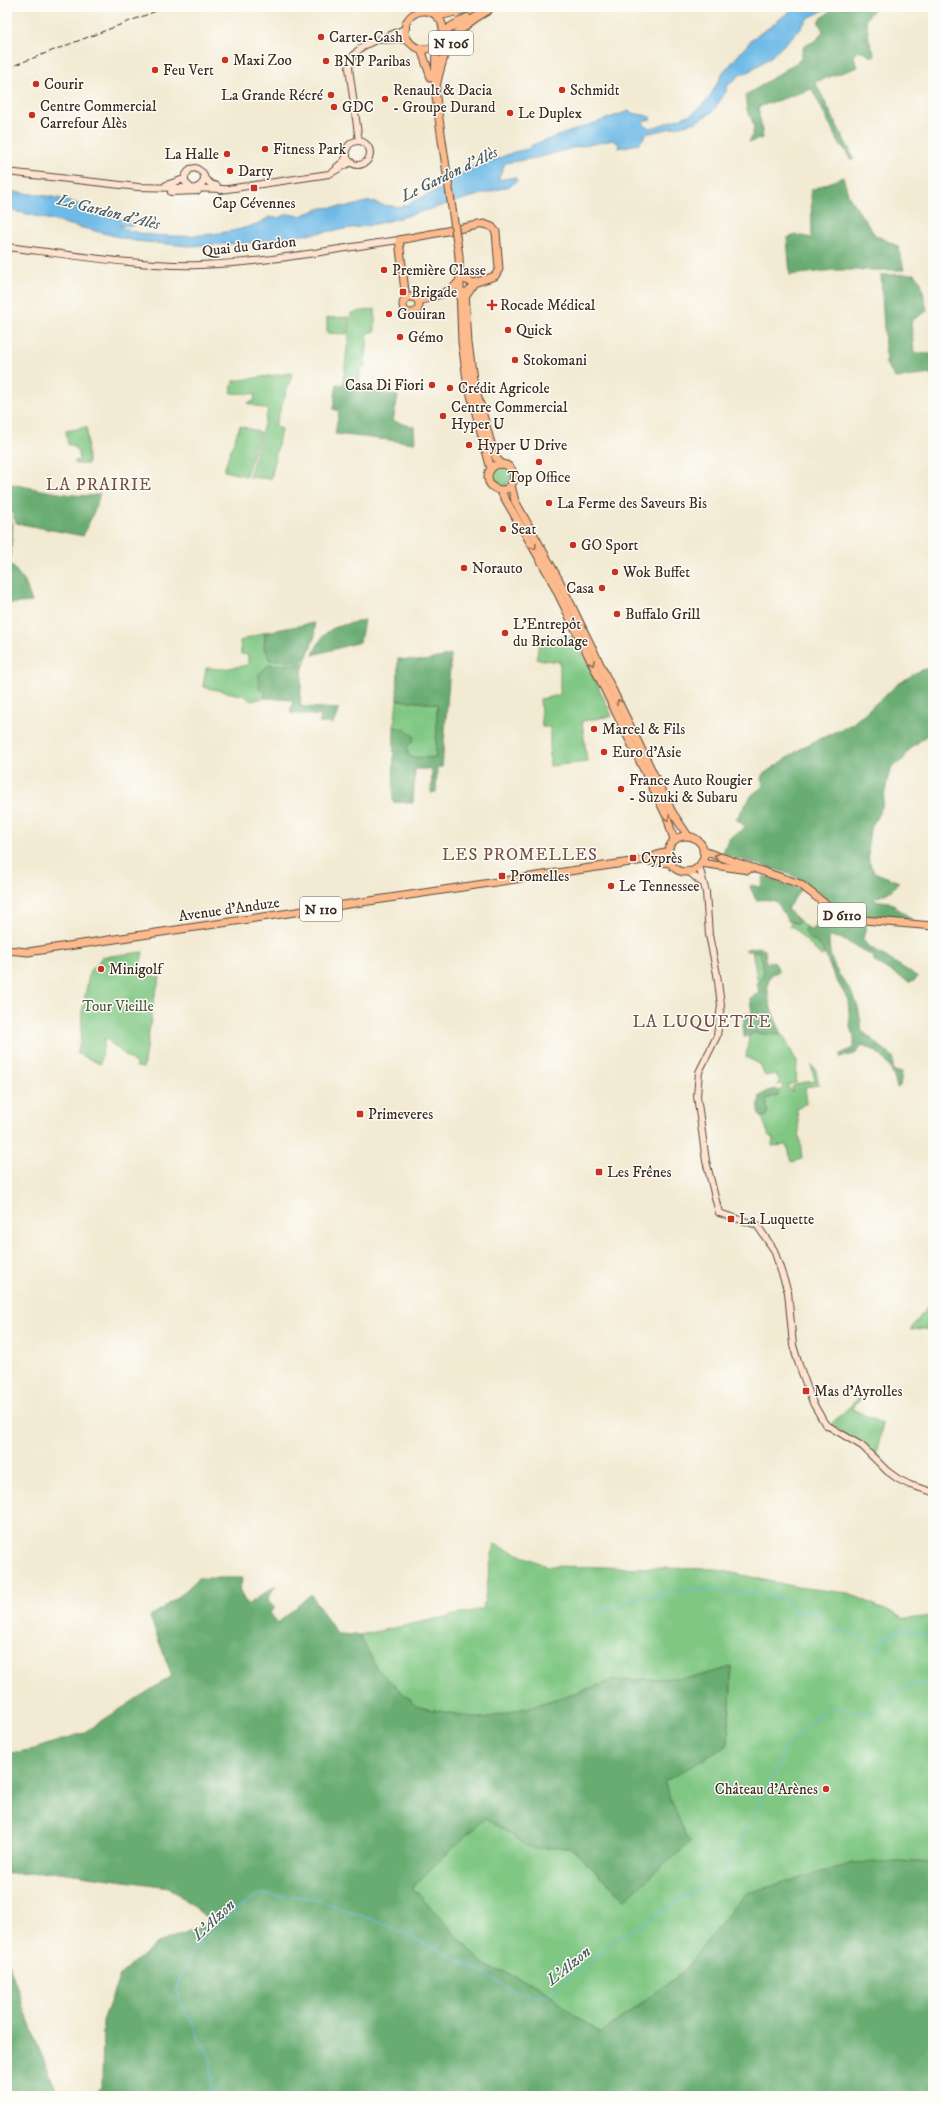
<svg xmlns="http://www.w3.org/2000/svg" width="940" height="2103" font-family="'IM FELL DW Pica',serif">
<rect width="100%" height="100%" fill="#fdfcf7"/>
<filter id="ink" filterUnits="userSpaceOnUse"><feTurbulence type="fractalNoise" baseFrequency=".025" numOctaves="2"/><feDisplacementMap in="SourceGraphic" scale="8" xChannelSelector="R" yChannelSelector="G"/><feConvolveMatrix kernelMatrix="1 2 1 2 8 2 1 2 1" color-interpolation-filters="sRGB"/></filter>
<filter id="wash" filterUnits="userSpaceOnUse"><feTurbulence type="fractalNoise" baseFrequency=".012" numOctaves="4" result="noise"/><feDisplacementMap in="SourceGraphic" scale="16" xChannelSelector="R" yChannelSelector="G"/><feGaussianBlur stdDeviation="0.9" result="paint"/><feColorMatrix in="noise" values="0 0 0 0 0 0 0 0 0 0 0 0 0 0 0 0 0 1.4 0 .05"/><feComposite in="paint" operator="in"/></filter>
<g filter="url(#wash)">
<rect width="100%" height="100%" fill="#f2ead2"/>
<!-- green -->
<g fill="#80c783" stroke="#5e7850">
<path d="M375 309V331L368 333 365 367H361L358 388 343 385 351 313Z"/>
<path d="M349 317 347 334 327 333V318Z"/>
<path d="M291 373 292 375 275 426 281 429 271 479 249 477 268 410 247 403 254 401 255 394 231 393 233 381Z"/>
<path d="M240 426 260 432 246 476 224 471 230 451Z"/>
<path d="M87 427 88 464H75V461L79 460 78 452 72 445H68L66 431Z"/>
<circle cx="502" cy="476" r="10"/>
<path d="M265 632 264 649 269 654 307 656 303 668V664L268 665 259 674 265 691V698L251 701 245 696 203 687 206 668 223 669 248 665V655L241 654 240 641Z"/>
<path d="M575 637 612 716 582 721 587 762 550 766V727H542L540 699 560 695V662L536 659 540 638Z"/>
<path d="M397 700 437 704 436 758 408 757 407 747 413 741 410 732 394 727Z"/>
<path d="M799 920 806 927 805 932C813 942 820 942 824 955L821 956 793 927 788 926 792 922 797 924Z"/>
<path d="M752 951H759C763 962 767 973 758 983Z"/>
<path d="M143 952 139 970 146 975 160 977 155 995 143 1068 136 1067V1064L105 1038 100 1064 77 1053 81 1039 82 1012 90 970 96 965H99L98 962 102 957Z"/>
<path d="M752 1033 783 1035 797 1062 796 1083 787 1085 792 1093V1087L800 1083 815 1081 811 1065 816 1070 819 1085 805 1087 807 1103 797 1108V1111L802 1159 792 1162 787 1145 772 1146 773 1138 769 1136 762 1117 767 1116 768 1112 766 1099 778 1095 779 1090 783 1089 782 1084 777 1085 780 1083 776 1074 765 1076 760 1064 746 1057 749 1037Z"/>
<path d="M930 1304H933V1329L910 1330Z"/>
<path d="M862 1395 865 1396 853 1406 852 1409 883 1424 876 1454 881 1457 878 1460 831 1424Z"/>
<path d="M494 1544 547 1566 714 1569 797 1587 848 1593 906 1619 933 1616V1863L898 1861 744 1894 682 1973 600 2034 537 1985 485 1966 411 1887 485 1817 533 1849 570 1847 624 1899 691 1842 686 1837 664 1782 728 1745 732 1667 695 1677 612 1681 537 1705 483 1719 418 1707 377 1669 360 1635 483 1609Z"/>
</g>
<!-- forest -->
<g fill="#68ac71" stroke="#526b48">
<path d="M835 7H876L866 19 869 40 875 56H869L863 51 856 52 854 57 858 67 815 82 854 159H850L843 147 840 145 812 89 758 107 763 138 749 142C756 127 755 126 748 112 746 108 746 101 745 96L800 60 804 46 817 40 823 31 818 21Z"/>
<path d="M843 177 849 197 875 235 899 247 904 270H835L790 275 787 238 796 235 812 238 811 190Z"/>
<path d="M915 274 921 282 927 311 911 321 914 353 931 354 933 374 895 378 886 364 881 275Z"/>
<path d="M337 384 398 396 393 421 414 427 415 443 335 434 339 411 333 409Z"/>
<path d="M7 483C23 486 90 502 100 493L96 507 83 536 16 523 7 500Z"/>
<path d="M7 510 13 524 10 563 25 582 32 602 7 604Z"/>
<path d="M364 620 360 642 313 655C326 624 334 628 364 620Z"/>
<path d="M314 623 315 636 307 656H304L301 661 269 660 267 651 264 649 265 632Z"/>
<path d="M451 655 442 767 437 768 436 792 431 793 432 769H415L413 803 393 802 394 727 404 729 414 736 413 741 407 747 409 757 436 758 437 704 397 700 398 659 424 661Z"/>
<path d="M303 664C303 672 299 701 301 706L306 707 339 709 333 724 319 723 321 716 290 713 293 700 265 698V691L259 690V674L268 665Z"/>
<path d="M933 666V722L928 728 927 735 907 752 904 759 892 767 888 777 882 807 870 830 868 845 869 862 874 872 899 882C892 891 885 895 874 898V900L889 902 913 920 861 916 845 913 799 879 784 872 722 854 729 838 746 827 736 819 752 795 763 786 762 775 803 747 852 724 897 685 915 673Z"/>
<path d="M764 876 801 889 787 909 799 920 798 923 789 921C775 904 783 898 756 900L750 887 751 885 761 887Z"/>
<path d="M824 910 847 921 866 925 863 940 868 946 918 977 914 981 909 982 875 962 872 956 855 946 840 938 831 937 829 939C829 968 840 973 853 995 859 1005 860 1019 862 1031L893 1057V1071L902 1072 900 1086 897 1088C892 1067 884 1053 863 1045L855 1054 840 1057V1054L854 1048V1035L850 1027 848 1000 833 974 822 947 808 937 804 929 806 927 812 930Z"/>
<path d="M758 947 765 949 766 963 774 961 779 971 771 975C762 992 774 1019 783 1035L752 1033 749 1036 744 1037 743 1026 746 1013 752 1014 750 998 759 993 757 983C768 975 763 962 759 951H746V949Z"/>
<path d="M777 1089 779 1094 766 1099 768 1112 767 1116 761 1117 758 1113 760 1096 767 1091Z"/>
<path d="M198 1578H243L239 1590 247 1605 276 1585 267 1600 275 1608 270 1613 278 1623 311 1594 337 1634 360 1635 377 1669 418 1707 483 1719 537 1705 612 1681 695 1677 732 1667 728 1745 664 1782 686 1837 691 1842 625 1899 570 1847 533 1849 485 1818 412 1887 485 1966 537 1985 600 2034 682 1973 744 1894 853 1863 898 1861 933 1863V2096H94L102 2085 103 2021 120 1975 156 1944 212 1922 169 1887 59 1872 7 1874V1754L34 1749 83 1733 172 1676 150 1617 182 1594Z"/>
<path d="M7 1959 37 2044 59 2096H7Z"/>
</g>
<!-- water -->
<path fill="#6ebae7" stroke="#547282" d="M795 7H831L808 18 799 30 772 56 745 74H741L726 87V92L712 112 696 122 646 134 639 144 618 148 619 144 613 140 572 148 541 157 505 163 498 180 515 177 517 181 510 186 396 219 366 226 246 243 190 246 135 241 7 209V191C28 194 52 195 72 202 91 209 110 219 131 221L134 226 119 225C143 244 246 237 269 217L278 218 288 214 300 216 322 208 352 206 370 201 382 205 401 207 447 186 453 179 473 166 485 164 514 152 528 149 532 145 629 111C635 115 644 114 650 117L651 119 643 121 645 126 649 128 655 127 692 114 708 100 723 73 753 38 770 27Z"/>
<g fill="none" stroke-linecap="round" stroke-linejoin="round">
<!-- stream -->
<g stroke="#6ebae7" stroke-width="1">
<path d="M596 1613 640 1597 694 1589 759 1594 786 1600 794 1613 807 1610 817 1613 834 1631C856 1632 863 1636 878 1651L885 1638 906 1628 933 1636"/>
<path d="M208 2096 212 2083 211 2059 183 2007 176 1987 192 1953 234 1911 260 1894 312 1898 385 1924 482 1972 517 1993 547 1996 613 1942 721 1874 744 1836 785 1751 806 1726 830 1707 870 1714 897 1688 933 1683"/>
</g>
</g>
</g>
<g filter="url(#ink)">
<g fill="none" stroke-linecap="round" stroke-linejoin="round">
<defs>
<g id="secondary">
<path d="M385 40 399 39 409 41"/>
<path d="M359 141 349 68C353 40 386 40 406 28"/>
<circle cx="358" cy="153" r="12"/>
<path d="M337 167 344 161 347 155"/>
<path d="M7 172 138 187 223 189"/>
<path d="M204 178 211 184 217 186"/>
<path d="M166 185 184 179"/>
<path d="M190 187 185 182V176L190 169 196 168 203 173C206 179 203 185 196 188"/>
<path d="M221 190 329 174 351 162"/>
<path d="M171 192 198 191"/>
<path d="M7 247C68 254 139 267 200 265 267 263 333 249 399 240"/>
<path d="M699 866 706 892 709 935 717 974 721 1005 717 1036 699 1072 697 1096 706 1161 719 1213 757 1225 774 1250 788 1292 793 1345 798 1362 813 1403 825 1424 862 1446 887 1471 898 1479 910 1485 933 1492"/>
<path d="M688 871 701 882"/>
</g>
<g id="primary">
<circle cx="424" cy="30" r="19"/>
<path d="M436 45 435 90 442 140"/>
<path d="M421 49 431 78"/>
<path d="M459 256 462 342 467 380 491 469"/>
<path d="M463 279 474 283"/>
<path d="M465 292 468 343 473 379 490 440 496 458 502 464"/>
<circle cx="411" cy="305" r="8"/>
<path d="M406 300 399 240 484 224 492 227 496 232 499 269 495 276 474 283 466 295"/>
<path d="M419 301C433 296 451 294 460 280"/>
<circle cx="501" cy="477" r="13"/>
<path d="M511 485 515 501 560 582 672 812 688 836"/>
<path d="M500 490 549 575 667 817 674 840"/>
<circle cx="686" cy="854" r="18"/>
<path d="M703 851 800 884 833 910 843 916 864 920 933 926"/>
<path d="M649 861 671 863"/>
<path d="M701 863 748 870"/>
<path d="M7 950 28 952 644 860 668 851"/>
</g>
<g id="highway">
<path d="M437 16 473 7"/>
<path d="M442 36 451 27 467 18"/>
<path d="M435 90C443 49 450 31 488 10"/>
</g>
</defs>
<!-- secondary casing -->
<use href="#secondary" stroke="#564739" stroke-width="8"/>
<!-- primary casing -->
<use href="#primary" stroke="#564739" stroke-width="9"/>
<!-- highway casing -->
<use href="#highway" stroke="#564739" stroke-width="10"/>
<!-- secondary -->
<use href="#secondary" stroke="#fee3d1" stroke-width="6"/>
<!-- primary -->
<use href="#primary" stroke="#fcba8d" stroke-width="7"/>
<!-- highway -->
<use href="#highway" stroke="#fcba8d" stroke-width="8"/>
<!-- rail -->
<path stroke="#3b2a1e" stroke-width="1" stroke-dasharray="6 3" stroke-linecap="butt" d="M7 68 167 7"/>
<defs>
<path id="primary-bridge" d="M442 140 459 256"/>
</defs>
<!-- primary-bridge casing -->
<use href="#primary-bridge" stroke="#564739" stroke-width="9" stroke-linecap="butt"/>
<!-- primary-bridge -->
<use href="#primary-bridge" stroke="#fcba8d" stroke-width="7"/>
</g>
<!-- one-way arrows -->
<defs><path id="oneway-chevron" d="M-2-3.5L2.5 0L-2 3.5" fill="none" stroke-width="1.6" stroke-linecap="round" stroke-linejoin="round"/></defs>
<g stroke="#926b50">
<use href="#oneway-chevron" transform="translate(534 547) rotate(61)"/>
<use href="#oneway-chevron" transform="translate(592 663) rotate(64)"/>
<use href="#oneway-chevron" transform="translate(619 702) rotate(-116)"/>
<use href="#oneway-chevron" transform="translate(667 818) rotate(65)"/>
<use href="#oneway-chevron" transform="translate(717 856) rotate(-162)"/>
</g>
</g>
<!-- markers -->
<g fill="#c8321e" stroke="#fdfcf7" stroke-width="1.5">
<circle cx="321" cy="37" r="4"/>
<circle cx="225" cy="60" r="4"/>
<circle cx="326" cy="61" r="4"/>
<circle cx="155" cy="70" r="4"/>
<circle cx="36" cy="84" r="4"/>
<circle cx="562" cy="90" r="4"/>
<circle cx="331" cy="95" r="4"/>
<circle cx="385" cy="99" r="4"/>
<circle cx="334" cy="107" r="4"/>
<circle cx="510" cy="113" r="4"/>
<circle cx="32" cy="115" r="4"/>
<circle cx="265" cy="149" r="4"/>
<circle cx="227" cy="154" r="4"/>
<circle cx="230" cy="171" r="4"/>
<rect x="250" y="184" width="8" height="8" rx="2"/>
<circle cx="384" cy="270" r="4"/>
<rect x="399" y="288" width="8" height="8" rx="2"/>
<path d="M490 299h4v4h4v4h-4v4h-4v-4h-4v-4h4z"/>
<circle cx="389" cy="314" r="4"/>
<circle cx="508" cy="330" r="4"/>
<circle cx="400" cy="337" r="4"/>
<circle cx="515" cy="360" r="4"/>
<circle cx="432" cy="385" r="4"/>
<circle cx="450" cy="388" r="4"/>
<circle cx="443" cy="416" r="4"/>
<circle cx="469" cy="445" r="4"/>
<circle cx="539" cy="462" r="4"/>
<circle cx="549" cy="503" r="4"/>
<circle cx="503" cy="529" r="4"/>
<circle cx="573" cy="545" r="4"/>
<circle cx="464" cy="568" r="4"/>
<circle cx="615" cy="572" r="4"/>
<circle cx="602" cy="588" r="4"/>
<circle cx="617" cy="614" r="4"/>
<circle cx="505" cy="633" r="4"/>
<circle cx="594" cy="729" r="4"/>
<circle cx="604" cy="752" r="4"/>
<circle cx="621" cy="789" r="4"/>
<rect x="629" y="854" width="8" height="8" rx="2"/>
<rect x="498" y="872" width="8" height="8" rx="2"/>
<circle cx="611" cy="886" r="4"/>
<circle cx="101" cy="969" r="4"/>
<rect x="356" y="1110" width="8" height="8" rx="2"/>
<rect x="595" y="1168" width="8" height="8" rx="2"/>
<rect x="727" y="1215" width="8" height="8" rx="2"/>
<rect x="802" y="1387" width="8" height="8" rx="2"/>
<circle cx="826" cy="1789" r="4"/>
</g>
<g text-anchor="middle" stroke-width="3" stroke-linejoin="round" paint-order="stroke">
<!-- shield labels -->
<g fill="#fdfcf7" stroke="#75695f" stroke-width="1">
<rect x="429" y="31" width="44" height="24" rx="3"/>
<rect x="300" y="897" width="42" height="24" rx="3"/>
<rect x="818" y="903" width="48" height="24" rx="3"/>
</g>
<g font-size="14" font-weight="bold" fill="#3b2a1e">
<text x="451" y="48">N 106</text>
<text x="321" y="914">N 110</text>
<text x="842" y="920">D 6110</text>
</g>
<!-- poi labels -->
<g font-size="15" fill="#3b2a1e" stroke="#fdfcf7" text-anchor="start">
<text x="329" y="42">Carter-Cash</text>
<text x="233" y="65">Maxi Zoo</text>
<text x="334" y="66">BNP Paribas</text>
<text x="163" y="75">Feu Vert</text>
<text x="44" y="89">Courir</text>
<text x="393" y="95">Renault &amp; Dacia<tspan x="393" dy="17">- Groupe Durand</tspan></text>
<text x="570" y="95">Schmidt</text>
<text x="323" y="100" text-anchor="end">La Grande Récré</text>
<text x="40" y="111">Centre Commercial<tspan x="40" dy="17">Carrefour Alès</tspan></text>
<text x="342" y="112">GDC</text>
<text x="518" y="118">Le Duplex</text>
<text x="273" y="154">Fitness Park</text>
<text x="219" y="159" text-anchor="end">La Halle</text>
<text x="238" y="176">Darty</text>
<text x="254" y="208" text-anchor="middle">Cap Cévennes</text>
<text x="392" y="275">Première Classe</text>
<text x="411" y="297">Brigade</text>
<text x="500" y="310">Rocade Médical</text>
<text x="397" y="319">Gouiran</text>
<text x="516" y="335">Quick</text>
<text x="408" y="342">Gémo</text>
<text x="523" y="365">Stokomani</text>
<text x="424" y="390" text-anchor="end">Casa Di Fiori</text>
<text x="458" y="393">Crédit Agricole</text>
<text x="451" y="412">Centre Commercial<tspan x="451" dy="17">Hyper U</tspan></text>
<text x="477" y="450">Hyper U Drive</text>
<text x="539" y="482" text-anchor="middle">Top Office</text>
<text x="557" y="508">La Ferme des Saveurs Bis</text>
<text x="511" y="534">Seat</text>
<text x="581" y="550">GO Sport</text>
<text x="472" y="573">Norauto</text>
<text x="623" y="577">Wok Buffet</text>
<text x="594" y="593" text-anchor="end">Casa</text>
<text x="625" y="619">Buffalo Grill</text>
<text x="513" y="629">L'Entrepôt<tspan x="513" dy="17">du Bricolage</tspan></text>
<text x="602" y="734">Marcel &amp; Fils</text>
<text x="612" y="757">Euro d'Asie</text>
<text x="629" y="785">France Auto Rougier<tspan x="629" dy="17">- Suzuki &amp; Subaru</tspan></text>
<text x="641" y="863">Cyprès</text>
<text x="510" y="881">Promelles</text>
<text x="619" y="891">Le Tennessee</text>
<text x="109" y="974">Minigolf</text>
<text x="368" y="1119">Primeveres</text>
<text x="607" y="1177">Les Frênes</text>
<text x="739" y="1224">La Luquette</text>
<text x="814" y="1396">Mas d'Ayrolles</text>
<text x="818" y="1794" text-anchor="end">Château d'Arènes</text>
</g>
<!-- street labels -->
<g font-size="15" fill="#3b2a1e" stroke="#fdfcf7">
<text transform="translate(249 246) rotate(-6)" y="5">Quai du Gardon</text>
<text transform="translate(229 909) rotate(-8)" y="5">Avenue d'Anduze</text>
</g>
<!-- park labels -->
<g font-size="15" fill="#50593c" stroke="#fdfcf7">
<text x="118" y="1011">Tour Vieille</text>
</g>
<!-- water labels -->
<g font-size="16" font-style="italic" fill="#4d5c64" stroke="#fdfcf7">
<text transform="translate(449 173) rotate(-26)" y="6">Le Gardon d'Alès</text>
<text transform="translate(109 211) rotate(14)" y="6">Le Gardon d'Alès</text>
<text transform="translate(213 1919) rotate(-43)" y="6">L'Alzon</text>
<text transform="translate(568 1965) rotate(-39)" y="6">L'Alzon</text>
</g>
<!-- quarter labels -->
<g font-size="17" letter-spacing="1" fill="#725144" stroke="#fdfcf7">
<text x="99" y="490">LA PRAIRIE</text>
<text x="520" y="860">LES PROMELLES</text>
<text x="702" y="1027">LA LUQUETTE</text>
</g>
</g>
<!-- margin -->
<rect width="940" height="2103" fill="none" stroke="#fdfcf7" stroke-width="24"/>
</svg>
